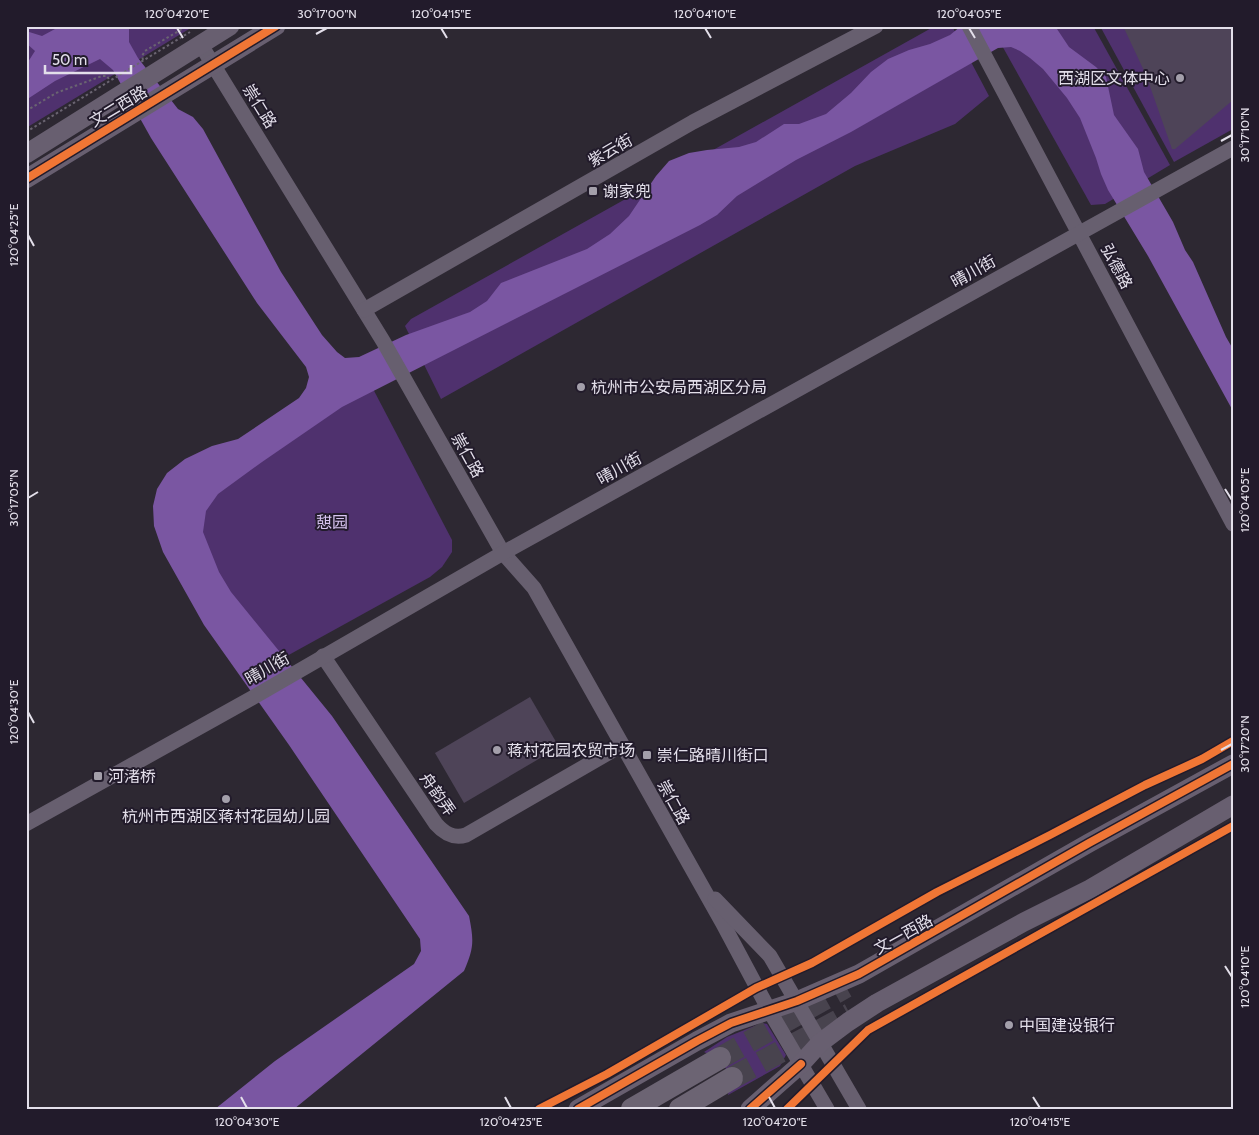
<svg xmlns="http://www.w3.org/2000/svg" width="1259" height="1135" font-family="Cabin,'Noto Sans SC',sans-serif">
<rect width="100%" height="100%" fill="#2d2832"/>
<!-- green -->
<g fill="#4f316e">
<path d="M26 26H194L26 128Z"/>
<path d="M935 26H952L989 96 955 124 855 166 441 399 405 326 411 319Z"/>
<path d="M991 26H1093L1170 165 1105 204 1091 205Z"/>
<path d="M1100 26H1233V129L1174 162Z"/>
<path d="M371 385 452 540V552L442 567 430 577 276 662 218 585 197 531 208 495Z"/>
<path d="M762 1023 767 1024 786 1055 780 1066 728 1095C732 1072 726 1061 704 1052L727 1037Z"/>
</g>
<!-- water -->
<path fill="#7a56a2" d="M55 26H129V42L138 58 178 109 193 117 203 129 281 272 322 335 337 352 345 358 359 357 406 335 470 312 487 301 501 283 587 249 610 234 629 216 656 176 669 161 689 153 707 150 739 147 756 142 784 124H799L826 114 851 93 871 72 888 59 909 50 930 44 950 35 961 26H1055L1069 47 1096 67 1106 77 1114 115 1138 149 1144 172 1173 222 1185 250 1193 262 1226 337 1233 349V411L1148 256 1108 190 1101 174 1096 158 1080 118 1067 98 1043 69 1030 58 1020 51 1011 47 998 48 851 132 796 160 737 196 717 215 700 225 342 407 262 462 218 494 206 511 203 532 219 572 231 592 332 716 469 916C474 941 474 948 464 971L294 1109H215L275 1061 414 964 421 951 420 939 289 745 204 625 163 552 154 526 153 506 157 489 167 473 185 459 212 446 238 439 299 398 306 388 309 377 306 367 257 303 151 138 113 70 100 59 55 81 26 100V65L35 51 26 43V31L42 36 55 29Z"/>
<!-- building -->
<g fill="#4e4458">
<path d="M1123 26H1233V100L1175 149H1172L1146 75Z"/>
<path d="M530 697 559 747 464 803 435 753Z"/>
</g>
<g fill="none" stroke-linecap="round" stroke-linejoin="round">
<!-- highway-tunnel -->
<g stroke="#48434e" stroke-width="22" stroke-dasharray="22 11" stroke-linecap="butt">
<path d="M720 1058 846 987"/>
<path d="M732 1078 850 1014"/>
</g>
<!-- path -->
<g stroke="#6a6471" stroke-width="2" stroke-dasharray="2.5 2.5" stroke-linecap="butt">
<path d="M143 60 142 56 145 51 187 26"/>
<path d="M26 111 56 93 102 76H107L110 81"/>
<path d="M26 132 190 32"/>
</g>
<!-- minor -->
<g stroke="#675f6f" stroke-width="15">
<path d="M969 26 1233 524"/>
<path d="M201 45 383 341 503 553 534 588 722 922 769 1010 827 1109"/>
<path d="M364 310 693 122 876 26"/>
<path d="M323 656 436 824C444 833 453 839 466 835L622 745"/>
<path d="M26 824 252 698 503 553 1233 148"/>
<path d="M715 899 770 956 859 1109"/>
</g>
<!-- major -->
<g stroke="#685f70" stroke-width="19">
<path d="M26 154 230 26"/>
<path d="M26 179 276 26"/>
<path d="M578 1109 697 1041 731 1023 797 1001 859 974 1089 843 1233 764"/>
<path d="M750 1109 801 1064 820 1043 848 1022 877 1003 1024 922 1090 889 1233 805"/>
</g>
<!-- highway -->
<g stroke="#6c6473" stroke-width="22">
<path d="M632 1109 720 1058"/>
<path d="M680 1109 732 1078"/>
</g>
<defs>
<g id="cycleway">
<path d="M26 179 276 26"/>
<path d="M539 1109 607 1074 756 988 812 963 937 892 1050 835 1145 785 1202 759 1233 741"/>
<path d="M578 1109 697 1041 731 1023 797 1001 859 974 1089 843 1233 764"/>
<path d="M750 1109 801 1064"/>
<path d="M787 1109 868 1030 1233 826"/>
</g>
</defs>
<!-- cycleway casing -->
<use href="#cycleway" stroke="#221b2b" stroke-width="11"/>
<!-- cycleway -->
<use href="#cycleway" stroke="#f07635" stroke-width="8"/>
</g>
<!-- ticks -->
<path fill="none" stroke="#e3dfea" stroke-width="2" d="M177 28 183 38M441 28 447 38M705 28 711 38M969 28 975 38M316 34 327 28M1221 141 1232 135M28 235 34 246M1225 489 1232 500M28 498 38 492M28 712 34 723M1221 750 1232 744M1225 966 1232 977M241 1097 247 1108M505 1097 511 1108M769 1097 775 1108M1033 1097 1040 1108"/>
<!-- markers -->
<g fill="#a39faa" stroke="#221b2b" stroke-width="2">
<circle cx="1180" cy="78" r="5"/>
<rect x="588" y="186" width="10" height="10" rx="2.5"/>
<circle cx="581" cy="387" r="5"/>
<circle cx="497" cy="750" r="5"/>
<rect x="642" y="750" width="10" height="10" rx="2.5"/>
<rect x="93" y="771" width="10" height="10" rx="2.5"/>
<circle cx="226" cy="799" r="5"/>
<circle cx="1009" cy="1025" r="5"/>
</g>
<g text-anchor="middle" stroke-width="4" stroke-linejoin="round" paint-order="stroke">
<!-- poi labels -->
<g font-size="16" fill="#e3dfea" stroke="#221b2b" text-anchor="start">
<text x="1170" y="84" text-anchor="end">西湖区文体中心</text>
<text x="603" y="197">谢家兜</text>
<text x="591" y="393">杭州市公安局西湖区分局</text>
<text x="507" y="756">蒋村花园农贸市场</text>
<text x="657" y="761">崇仁路晴川街口</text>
<text x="108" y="782">河渚桥</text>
<text x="226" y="822" text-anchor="middle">杭州市西湖区蒋村花园幼儿园</text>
<text x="1019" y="1031">中国建设银行</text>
</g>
<!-- street labels -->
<g font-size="16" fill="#e3dfea" stroke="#221b2b">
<text transform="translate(118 106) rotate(-31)" y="6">文二西路</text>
<text transform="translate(260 106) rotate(58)" y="6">崇仁路</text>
<text transform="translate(610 150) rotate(-30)" y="6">紫云街</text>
<text transform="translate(1117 266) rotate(62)" y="6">弘德路</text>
<text transform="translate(973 271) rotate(-29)" y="6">晴川街</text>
<text transform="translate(468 455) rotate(61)" y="6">崇仁路</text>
<text transform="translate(619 468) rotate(-29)" y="6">晴川街</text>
<text transform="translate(267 668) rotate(-30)" y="6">晴川街</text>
<text transform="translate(438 794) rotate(55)" y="6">舟韵弄</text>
<text transform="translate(674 802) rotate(61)" y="6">崇仁路</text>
<text transform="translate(903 934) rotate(-29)" y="6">文一西路</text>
</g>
<!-- park labels -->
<g font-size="16" fill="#d7c4f0" stroke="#221b2b">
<text x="332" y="528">憇园</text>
</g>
</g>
<!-- border -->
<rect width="1259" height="1135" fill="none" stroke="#221b2b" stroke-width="55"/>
<!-- scale -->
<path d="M45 65v8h86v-8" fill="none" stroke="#e3dfea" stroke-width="2.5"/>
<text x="52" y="65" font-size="15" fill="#e3dfea" stroke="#221b2b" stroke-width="4" paint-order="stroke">50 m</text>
<rect x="28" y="28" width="1204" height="1080" fill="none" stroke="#e3dfea" stroke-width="2"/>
<g font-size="12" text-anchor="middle" fill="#e3dfea">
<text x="177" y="18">120°04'20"E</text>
<text x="327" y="18">30°17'00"N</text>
<text x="441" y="18">120°04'15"E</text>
<text x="705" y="18">120°04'10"E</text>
<text x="969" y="18">120°04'05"E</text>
<text transform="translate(1245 135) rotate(-90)" y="4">30°17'10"N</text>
<text transform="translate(14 235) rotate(-90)" y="4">120°04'25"E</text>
<text transform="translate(14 498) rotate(-90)" y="4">30°17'05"N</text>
<text transform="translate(1245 500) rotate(-90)" y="4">120°04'05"E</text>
<text transform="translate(14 712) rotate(-90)" y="4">120°04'30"E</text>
<text transform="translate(1245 744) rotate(-90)" y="4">30°17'20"N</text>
<text transform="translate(1245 977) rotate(-90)" y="4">120°04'10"E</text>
<text x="247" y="1126">120°04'30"E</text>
<text x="511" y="1126">120°04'25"E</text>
<text x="775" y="1126">120°04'20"E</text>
<text x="1040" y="1126">120°04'15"E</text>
</g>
</svg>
